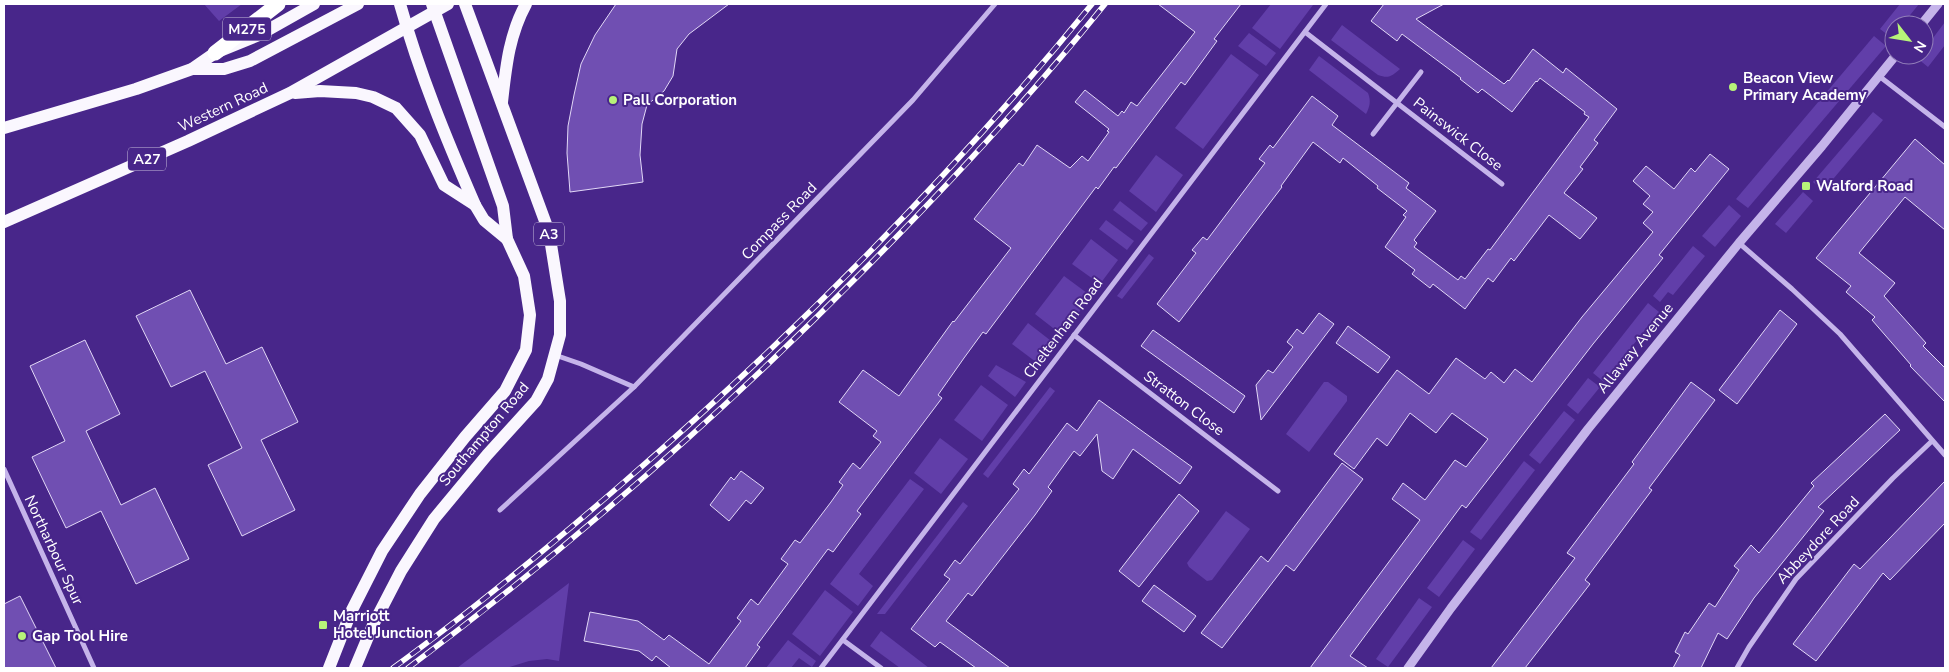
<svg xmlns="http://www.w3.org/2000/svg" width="1949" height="672" font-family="'Nunito Sans',sans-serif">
<rect width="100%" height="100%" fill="#48268a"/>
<!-- green -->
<g fill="#613ea9">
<path d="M204 4H242L219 21Z"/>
<path d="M1271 4 1313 5 1280 49 1252 28Z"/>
<path d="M1900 4H1919L1902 25H1894V35L1892 38 1880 29Z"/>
<path d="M1945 22V45L1928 67 1917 58 1920 55H1924V50Z"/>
<path d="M1342 25 1400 69C1392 76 1389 79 1378 75L1331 40Z"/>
<path d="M1249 33 1276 53 1266 66 1238 46Z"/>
<path d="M1874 36 1886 46 1748 208 1736 199Z"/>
<path d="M1231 54 1259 75 1203 149 1175 128Z"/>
<path d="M1319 56 1368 93C1371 101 1370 106 1366 114L1309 70Z"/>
<path d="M1873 112 1883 120 1823 191 1813 182Z"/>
<path d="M1156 155 1183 175 1156 212 1129 191Z"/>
<path d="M1803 192 1813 201 1786 233 1775 224Z"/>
<path d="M1120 201 1148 223 1141 231 1113 210Z"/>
<path d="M1729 205 1741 216 1715 247 1702 236Z"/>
<path d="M1106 220 1134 241 1127 250 1099 229Z"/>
<path d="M1091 239 1118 260 1100 284 1072 264Z"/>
<path d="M1693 246 1705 256 1673 295 1668 292 1660 302 1653 296Z"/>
<path d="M1149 254 1154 258 1122 299 1117 296Z"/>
<path d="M1064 276 1091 296 1062 335 1035 314Z"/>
<path d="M1648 303 1659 312 1604 382 1593 373Z"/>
<path d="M1028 323 1055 344 1040 365 1012 344Z"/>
<path d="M996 365 1026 382 1015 397 988 376Z"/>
<path d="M1588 378 1600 387 1578 414 1567 405Z"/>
<path d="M1324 382H1328L1347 396V401L1309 452 1286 434Z"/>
<path d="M981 385 1008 405 982 441 954 420Z"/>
<path d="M1050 387 1055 391 988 478 983 474Z"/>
<path d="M1564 411 1575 420 1540 464 1529 455Z"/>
<path d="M940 438 968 459 941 494 914 473Z"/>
<path d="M1524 461 1535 470 1481 540 1470 532Z"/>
<path d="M910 479 924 489 859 574 873 586 858 606 830 584Z"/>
<path d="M963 502 968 506 885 614H877Z"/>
<path d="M1226 511 1250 529 1212 580 1207 581 1189 567 1187 563Z"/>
<path d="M1463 540 1475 549 1439 597 1427 588Z"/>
<path d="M569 583 559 661 547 659 529 661 506 668H457Z"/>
<path d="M825 590 853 612 820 656 792 634Z"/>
<path d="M1419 598 1432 607 1388 667 1376 659Z"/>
<path d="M881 631 929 668H900L870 646Z"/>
<path d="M788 640 816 661 812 667 799 658 791 668H766Z"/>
</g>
<!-- building -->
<g fill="#704fb2" stroke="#e2d8f7">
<path d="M616 4H729L689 34 677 49 673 76 664 91 647 105 642 124 640 155 643 182 570 192 567 153 568 126 574 95 581 64 595 35Z"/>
<path d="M1158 4H1241L1214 39 1217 41 1185 85 1181 82 1116 168 1114 167 1098 189 1096 187 986 334 983 332 964 358 938 395 942 398 857 511 861 514 833 552 828 549 757 645 760 647 745 668H671L656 656 652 661 639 651 584 641 590 612 638 621 664 640 669 635 709 664 741 621 737 618 751 599 758 605 788 564 781 559 795 540 800 543 831 502 843 485 839 482 853 463 860 469 881 442 873 436 877 431 839 402 863 370 899 396 953 321 954 322 1011 248 974 219 990 199 1019 163 1023 166 1037 145 1070 168 1082 156 1088 161 1109 132 1107 131 1109 129 1075 102 1085 90 1118 116 1122 111 1124 113 1131 102 1137 106 1195 32Z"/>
<path d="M1384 4H1444L1416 19 1504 84 1508 80 1509 81 1533 49 1563 73 1566 68 1617 109 1594 140 1598 143 1580 167 1583 169 1564 193 1597 218 1580 239 1549 215 1514 261 1511 258 1493 282 1488 278 1465 309 1433 284 1430 288 1412 274 1415 270 1385 247 1406 217 1403 215 1407 211 1377 188 1378 186 1343 158 1340 163 1313 142 1281 186 1282 187 1179 322 1157 304 1196 253 1192 250 1203 237 1207 240 1265 163 1259 159 1270 145 1273 148 1312 96 1338 116 1332 125 1409 183 1406 188 1436 211 1414 240 1417 243 1414 247 1458 280 1461 276 1465 279 1488 249 1490 250 1589 117 1584 114 1585 112 1540 78 1537 82 1536 81 1512 112 1482 89 1478 93 1460 79 1461 78 1402 34 1397 41 1371 21Z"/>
<path d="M1915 139 1945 165V230L1905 197 1859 253 1895 283 1884 296 1926 343 1923 346 1945 368V402L1910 366 1911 365 1872 320 1875 317 1846 292 1851 286 1816 258Z"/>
<path d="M1710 154 1729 169 1659 255 1663 258 1593 344 1466 508 1462 505 1350 656 1368 668H1310L1420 520 1392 499 1403 483 1425 500 1455 460 1466 467 1488 439 1452 413 1436 433 1410 413 1387 446 1377 438 1354 469 1334 454 1397 370 1429 394 1456 358 1485 379 1491 372 1504 383 1515 369 1532 382 1582 317 1653 232 1643 223 1653 212 1643 204 1650 196 1633 181 1646 166 1674 189 1691 168 1695 172Z"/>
<path d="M190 290 226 364 262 347 298 422 261 440 295 510 242 536 208 465 242 448 205 371 171 387 136 316Z"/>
<path d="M1780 310 1797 324 1737 404 1719 390Z"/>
<path d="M1319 313 1334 324 1261 420 1256 385 1268 370 1273 373 1293 347 1287 342 1297 329 1303 334Z"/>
<path d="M1348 326 1390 357 1378 373 1336 343Z"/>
<path d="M1153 330 1245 396 1234 413 1141 346Z"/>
<path d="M85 340 120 414 86 431 121 505 155 488 189 559 136 584 101 511 66 528 32 457 65 441 30 366Z"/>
<path d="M1691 382 1715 400 1649 488 1652 490 1585 580 1590 584 1525 668H1491L1575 558 1567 553 1634 464 1632 462Z"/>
<path d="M1099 400 1192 467 1180 484 1133 449 1113 479 1102 471 1097 434 1080 456 1074 451 1048 487 1052 491 1035 515 972 596 968 593 946 621 1010 668H976L940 642 935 647 911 629 950 579 944 575 955 560 960 564 1019 489 1013 484 1024 469 1029 474 1067 423 1077 431Z"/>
<path d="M1885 414 1900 430 1818 507 1824 511 1754 598 1727 639 1718 633 1701 668H1673L1680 655 1675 652 1685 632 1688 634 1709 603 1715 607 1739 570 1734 566 1751 545 1759 553 1814 486 1811 483Z"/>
<path d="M1342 463 1363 479 1294 571 1286 565 1222 648 1201 633 1261 556 1268 562Z"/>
<path d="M741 471 764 488 751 504 746 500 729 521 710 505 731 477 734 480Z"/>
<path d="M1945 481V523L1890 580 1883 573 1816 661 1793 644 1854 564 1860 569Z"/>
<path d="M1179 494 1199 511 1139 587 1119 571Z"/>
<path d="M1154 585 1196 616 1184 632 1142 601Z"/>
<path d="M20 596 56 668H4V604Z"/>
</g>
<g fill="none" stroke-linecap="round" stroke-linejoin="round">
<!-- minor -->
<g stroke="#c5b4ea" stroke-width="5">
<path d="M1305 32 1502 184"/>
<path d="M1879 76 1945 127"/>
<path d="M1373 134 1421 72"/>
<path d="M1739 243 1792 289 1840 334 1945 455"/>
<path d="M1074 335 1278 491"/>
<path d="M555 355 581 364 634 387 913 100 995 4"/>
<path d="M4 469 94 668"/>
<path d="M500 510 634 387"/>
<path d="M843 640 881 668"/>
<path d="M821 668 1326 4"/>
<path d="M1737 668 1749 647 1796 579 1893 478 1932 441"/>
</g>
<!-- tertiary -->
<g stroke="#c5b4ea" stroke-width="9">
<path d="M1921 25 1938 4"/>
<path d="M1408 668 1451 608 1588 429 1739 243 1822 146 1896 55"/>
</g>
<!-- primary -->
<g stroke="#faf7fe" stroke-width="12">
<path d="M400 4C420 75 446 138 475 205"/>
<path d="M192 69H224L250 61 358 4"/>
<path d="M295 93 320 91 356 93 373 97 396 108 420 135 444 185 475 205 484 220 507 239"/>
<path d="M502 102C506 67 509 35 526 4"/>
<path d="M4 128 136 89 192 69 215 53 259 35 314 4"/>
<path d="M4 222 188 141 290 93 448 4"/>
<path d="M329 668 351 612 382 551 420 494 465 437 505 391 526 350 530 315 524 276 507 239 503 206 432 4"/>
<path d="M355 668 373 625 401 571 434 519 487 455 536 401 548 379 560 335V301L549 232 465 4"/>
</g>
<!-- motorway -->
<path stroke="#fff" stroke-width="15" d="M215 53 278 4"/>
<defs>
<g id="rail">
<path d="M393 668C473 610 549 547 624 482 792 337 951 177 1092 4"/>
<path d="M408 668C572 546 725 411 868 266 951 182 1031 96 1105 4"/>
</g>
</defs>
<!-- rail casing -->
<use href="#rail" stroke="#fff" stroke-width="5.5"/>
<!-- rail -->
<use href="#rail" stroke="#48268a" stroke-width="4" stroke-dasharray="11" stroke-linecap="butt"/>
</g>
<!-- markers -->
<g fill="#b7f379" stroke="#48268a" stroke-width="2">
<circle cx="1733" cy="87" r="5"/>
<circle cx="613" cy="100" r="5"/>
<rect x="1801" y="181" width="10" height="10" rx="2.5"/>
<rect x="318" y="620" width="10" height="10" rx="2.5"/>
<circle cx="22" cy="636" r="5"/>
</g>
<g text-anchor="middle" stroke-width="4" stroke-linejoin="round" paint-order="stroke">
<!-- shield labels -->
<g fill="#48268a" stroke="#c8bedc" stroke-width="1">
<rect x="223" y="17.5" width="48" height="23" rx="4"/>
<rect x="128" y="147.5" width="38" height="23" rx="4"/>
<rect x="534" y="222.5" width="30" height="23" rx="4"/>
</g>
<g font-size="14" font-weight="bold" fill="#fff">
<text x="247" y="34">M275</text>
<text x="147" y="164">A27</text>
<text x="549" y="239">A3</text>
</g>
<!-- poi labels -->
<g font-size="15" font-weight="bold" fill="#fff" stroke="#48268a" text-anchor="start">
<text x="1743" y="83">Beacon View<tspan x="1743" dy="17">Primary Academy</tspan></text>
<text x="623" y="105">Pall Corporation</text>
<text x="1816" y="191">Walford Road</text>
<text x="333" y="621">Marriott<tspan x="333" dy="17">Hotel Junction</tspan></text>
<text x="32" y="641">Gap Tool Hire</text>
</g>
<!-- street labels -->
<g font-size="15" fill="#fff" stroke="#48268a">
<text transform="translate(223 107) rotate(-25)" y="5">Western Road</text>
<text transform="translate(1458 134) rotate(38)" y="5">Painswick Close</text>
<text transform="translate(779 221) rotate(-46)" y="5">Compass Road</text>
<text transform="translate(1063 328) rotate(-53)" y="5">Cheltenham Road</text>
<text transform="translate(1635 348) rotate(-51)" y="5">Allaway Avenue</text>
<text transform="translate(1184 403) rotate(37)" y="5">Stratton Close</text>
<text transform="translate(484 434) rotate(-50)" y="5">Southampton Road</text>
<text transform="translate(1818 540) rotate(-47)" y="5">Abbeydore Road</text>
<text transform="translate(54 550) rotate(65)" y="5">Northarbour Spur</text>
</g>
</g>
<!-- border -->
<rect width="1949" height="672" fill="none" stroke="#ffffff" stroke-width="10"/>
<!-- north arrow -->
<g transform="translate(1909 40) rotate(121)"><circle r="24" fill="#48268a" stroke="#917db9"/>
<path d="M0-4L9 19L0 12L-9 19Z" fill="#b7f379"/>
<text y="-8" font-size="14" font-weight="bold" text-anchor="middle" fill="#ffffff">N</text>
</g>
</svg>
